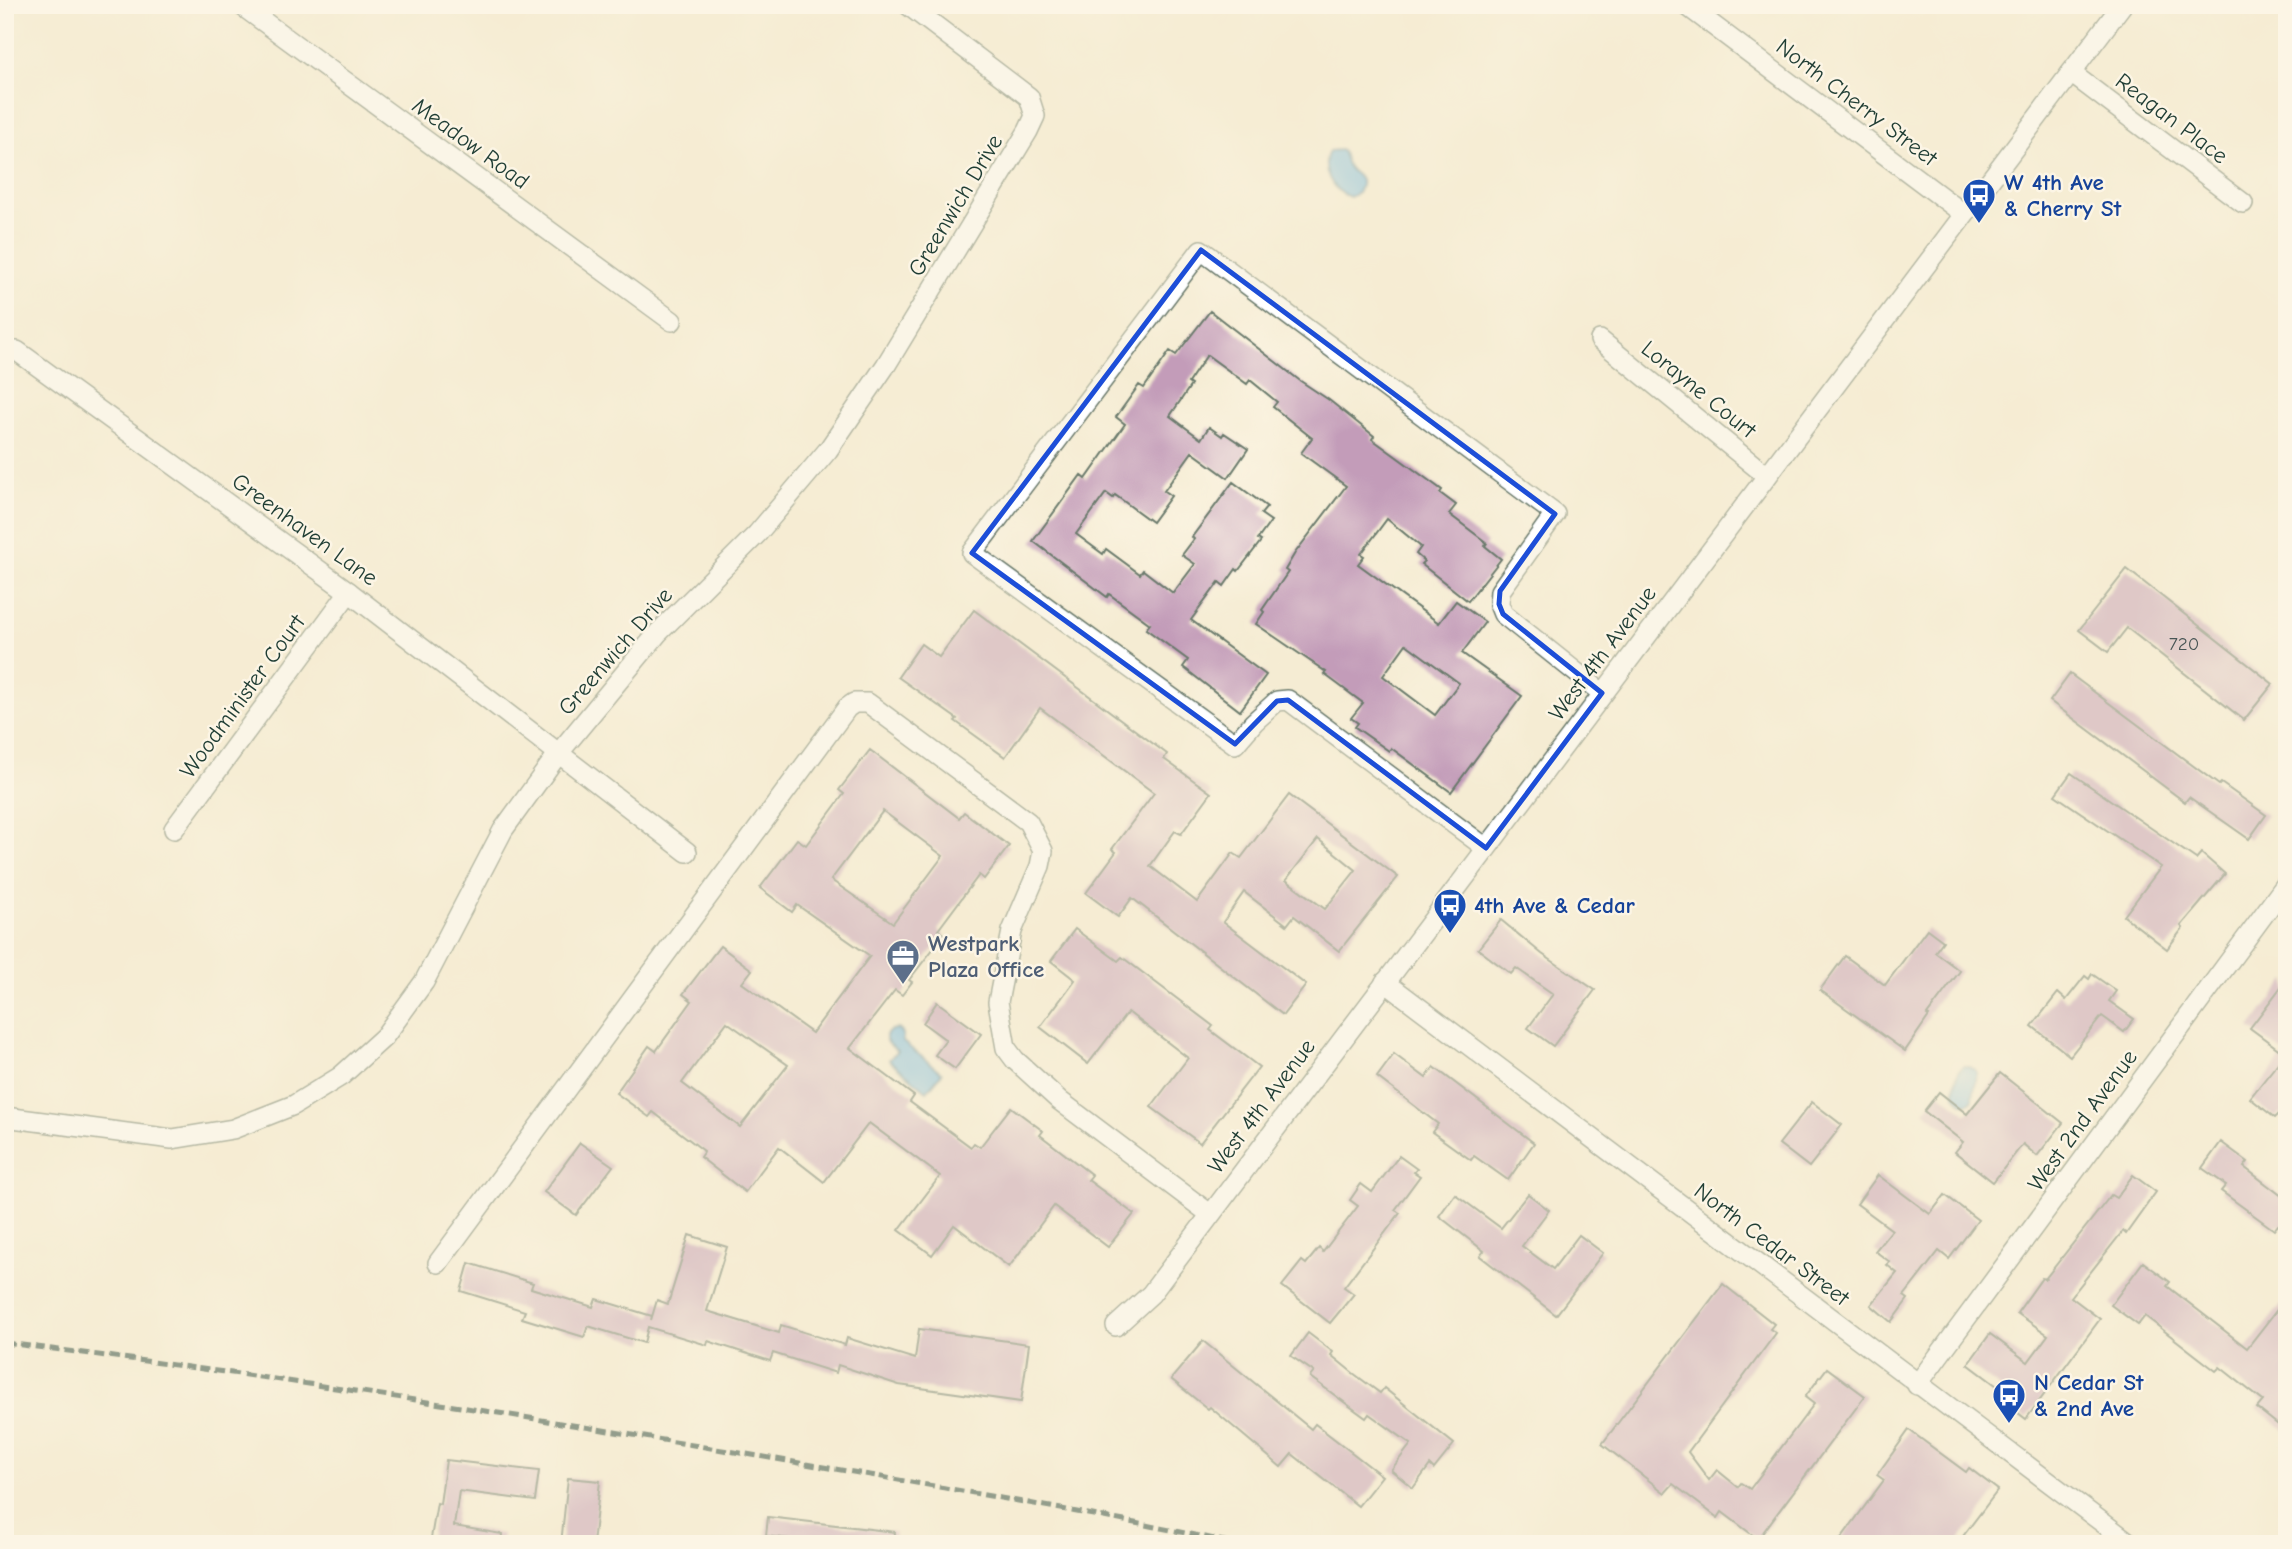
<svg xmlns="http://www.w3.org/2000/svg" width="2292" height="1549" font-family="'Comic Neue',sans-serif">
<rect width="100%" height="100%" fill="#fcf5e5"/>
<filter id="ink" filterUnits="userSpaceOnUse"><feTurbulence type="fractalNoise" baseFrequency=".0143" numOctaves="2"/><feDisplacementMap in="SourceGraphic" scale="14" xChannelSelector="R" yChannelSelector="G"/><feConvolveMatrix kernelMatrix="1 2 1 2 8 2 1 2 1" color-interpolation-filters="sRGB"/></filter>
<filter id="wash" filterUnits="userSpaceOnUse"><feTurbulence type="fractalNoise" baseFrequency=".00686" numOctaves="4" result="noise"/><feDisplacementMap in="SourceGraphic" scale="28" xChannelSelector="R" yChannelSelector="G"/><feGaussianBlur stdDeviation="1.57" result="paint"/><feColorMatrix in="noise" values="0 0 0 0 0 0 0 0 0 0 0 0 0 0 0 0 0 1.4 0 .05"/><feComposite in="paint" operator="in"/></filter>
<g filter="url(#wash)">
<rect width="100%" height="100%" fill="#f5ecd3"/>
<!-- water -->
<g fill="#69b4e2" stroke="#44788b" stroke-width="2">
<path d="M1341 150C1346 156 1344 161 1348 167 1355 178 1367 175 1358 193L1350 197C1332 191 1320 169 1329 151Z"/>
<path d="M898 1029 902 1034 903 1042 942 1073 927 1091 889 1060 897 1051 886 1041V1035L891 1030Z"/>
<path d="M1964 1066H1969L1976 1071C1978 1081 1973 1088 1973 1099L1969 1103H1962L1955 1095C1955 1084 1955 1073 1964 1066Z"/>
</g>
<g id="blocks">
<!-- building -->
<g fill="#c39cb9" fill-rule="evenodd">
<path d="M1210 311 1299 380 1329 400 1374 436 1372 439 1442 490 1440 493 1456 505 1449 514 1487 543 1485 546 1501 559 1468 601 1421 564 1424 561 1416 554 1421 547 1387 519 1361 554 1364 556 1358 564 1439 623 1456 601 1485 622 1462 653 1522 696 1451 792 1391 748 1389 751 1355 727 1358 723 1351 718 1363 703 1324 674 1326 672 1256 624 1264 612 1262 610 1288 572 1285 570 1295 553 1346 486 1301 453 1312 438 1273 407 1277 402 1250 380 1247 384 1207 355 1188 383 1191 385 1170 416 1201 439 1209 427 1222 436 1224 433 1248 449 1228 478 1192 452 1164 491 1171 496 1152 522 1115 495 1113 498 1106 493 1076 534 1103 554 1106 549 1140 574 1143 570 1173 593 1195 564 1182 555 1194 539 1192 537 1233 482 1267 507 1261 514 1271 521 1258 539 1261 541 1238 571 1236 569 1224 586 1219 582 1191 620 1266 675 1240 711 1183 667 1188 660 1146 629 1150 624 1109 594 1107 597 1033 541 1081 475 1086 479 1125 424 1116 417 1139 385 1144 388 1170 351 1176 355ZM1406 644 1459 683 1435 715 1383 676Z"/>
<path d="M2127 569 2273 684 2244 720 2127 628 2108 652 2079 630Z"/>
<path d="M974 610 1167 754 1164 759 1211 793 1181 834 1175 831 1150 866 1197 902 1233 853 1241 858 1289 795 1398 877 1339 951 1294 916 1287 925 1244 892 1223 922 1306 985 1283 1015 1132 898 1118 917 1086 893 1116 852 1112 849 1154 793 1040 708 1005 757 955 721 957 719 898 677 921 644 939 657ZM1318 839 1356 870 1325 909 1286 880Z"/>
<path d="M2070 674 2219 785 2221 783 2266 815 2249 839 2189 797 2185 802 2050 701Z"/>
<path d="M870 750 959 818 964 812 1009 846 984 879 979 875 938 930 944 935 909 980 912 982 902 995 895 990 850 1048 914 1096 910 1102 971 1147 974 1143 980 1147 1011 1107 1043 1131 1040 1135 1092 1175 1088 1180 1134 1214 1108 1247 1054 1206 1009 1267 954 1225 932 1255 899 1230 940 1176 869 1123 824 1182 779 1147 745 1192 700 1157 704 1151 653 1112 649 1117 616 1093 649 1046 656 1051 692 1001 683 994 720 946 752 970 742 983 812 1033 870 956 797 905 792 912 760 888 797 839 806 845 844 794 839 790ZM883 811 943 856 893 923 831 880ZM727 1022 788 1065 740 1127 682 1083Z"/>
<path d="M2071 773 2196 859 2201 853 2225 874 2181 926 2183 928 2167 949 2124 916 2161 867 2055 795Z"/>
<path d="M1501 920 1542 954 1595 990 1553 1046 1528 1028 1553 994 1516 968 1511 974 1478 949Z"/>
<path d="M1075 929 1118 961 1122 957 1213 1026 1210 1030 1259 1067 1200 1143 1151 1107 1188 1058 1128 1012 1088 1064 1040 1027 1075 980 1051 961Z"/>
<path d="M1927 929 1943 941 1935 952 1960 971 1927 1015 1929 1016 1905 1051 1820 990 1845 956 1885 985Z"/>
<path d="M2092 974 2116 991 2109 1001 2134 1019 2124 1032 2102 1016 2070 1056 2032 1026 2058 993 2066 1000 2085 976 2089 979Z"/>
<path d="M2287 979V1118L2280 1113 2275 1118 2250 1098 2285 1054 2250 1028Z"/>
<path d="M937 1002 981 1034 955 1069 935 1055 946 1040 923 1023Z"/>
<path d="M1394 1054 1426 1078 1434 1067 1534 1143 1508 1180 1474 1156 1471 1160 1432 1132 1438 1124 1377 1077Z"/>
<path d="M2000 1073 2063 1123 2037 1156 2023 1144 1993 1182 1955 1152 1963 1142 1924 1111 1939 1092 1967 1114Z"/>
<path d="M1812 1102 1842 1125 1809 1167 1779 1144Z"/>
<path d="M2221 1142 2248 1162 2244 1167 2287 1200V1231L2278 1225 2274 1230 2221 1191 2226 1185 2202 1168Z"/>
<path d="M580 1143 613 1166 576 1215 544 1192Z"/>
<path d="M1399 1156 1417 1169 1414 1172 1420 1176 1395 1210 1400 1213 1344 1287 1354 1294 1330 1323 1282 1286 1302 1261 1306 1264 1319 1248 1323 1252 1358 1206 1350 1200 1361 1184 1372 1192Z"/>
<path d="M1878 1175 1930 1214 1945 1195 1978 1220 1949 1259 1939 1251 1904 1296 1908 1299 1891 1322 1871 1305 1897 1273 1887 1265 1890 1262 1875 1251 1892 1230 1857 1204Z"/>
<path d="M2133 1175 2156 1192 2126 1234 2123 1231 2071 1297 2100 1319 2026 1419 2000 1399 2005 1392 1968 1364 1990 1334 2028 1362 2048 1335 2017 1313 2042 1278 2045 1279 2111 1195 2116 1198Z"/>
<path d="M1455 1194 1501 1228 1528 1194 1549 1210 1522 1246 1553 1269 1579 1235 1603 1253 1556 1315 1480 1256 1484 1251 1439 1216Z"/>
<path d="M689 1235 727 1247 707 1311 779 1333 781 1325 845 1345 847 1338 915 1359 919 1329 1029 1344 1021 1402 899 1385 838 1365 836 1373 773 1353 770 1361 708 1341 707 1345 648 1327 644 1343 588 1326 584 1337 522 1318 525 1311 461 1291 469 1263 533 1283 531 1288 593 1307 596 1299 652 1316 651 1320 657 1300 668 1304Z"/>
<path d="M2143 1262 2170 1282 2167 1286 2247 1348 2287 1297V1432L2257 1408 2263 1401 2220 1367 2216 1371 2145 1316 2138 1325 2111 1305Z"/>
<path d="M1723 1284 1774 1324 1770 1329 1776 1333 1688 1452 1709 1480 1717 1470 1738 1487 1741 1483 1750 1489 1814 1404 1805 1397 1827 1368 1865 1396 1758 1539 1722 1512 1718 1518 1673 1484 1665 1493 1602 1444Z"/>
<path d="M1308 1333 1333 1352 1331 1355 1353 1373 1380 1393 1384 1388 1454 1444 1434 1469 1430 1465 1413 1488 1391 1470 1411 1444 1369 1414 1366 1418 1310 1377 1314 1372 1291 1356Z"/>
<path d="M1203 1341 1311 1429 1315 1424 1382 1476 1358 1506 1292 1454 1281 1467 1210 1407 1208 1409 1171 1379Z"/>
<path d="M1909 1430 1966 1472 1969 1468 1998 1490 1957 1544H1837L1884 1480 1877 1475Z"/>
<path d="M446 1460 539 1471 535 1501 459 1491 454 1526 502 1534 501 1544H430L437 1503 440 1504Z"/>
<path d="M568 1478 600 1481 593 1544H561Z"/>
<path d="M768 1517 895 1532 894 1544H831L766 1536Z"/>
</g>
</g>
</g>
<g filter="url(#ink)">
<use href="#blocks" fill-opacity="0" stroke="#6a7a6c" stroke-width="2"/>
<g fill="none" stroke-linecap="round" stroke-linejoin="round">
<defs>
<g id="street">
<path d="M241 5 672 321"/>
<path d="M1686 5 1964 214"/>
<path d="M2071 73 2243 203"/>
<path d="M1600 340 1767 476"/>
<path d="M17 351 349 592 687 852"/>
<path d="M174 829 349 592"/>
<path d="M1486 848 1288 700 1277 701 1254 722 1235 744 972 553 1201 250 1555 514 1500 591 1499 604 1503 614 1602 693"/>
<path d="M1385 982 2131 1544"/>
<path d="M5 1117 172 1139 233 1129 294 1105 341 1076 384 1037 424 982 503 830 558 754 658 633 757 534 828 450 886 365 1028 131 1035 116 1029 97 908 5"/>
<path d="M438 1263 847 708 854 703H868L1028 822 1043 851 1040 866 1012 931 998 1002 1006 1048 1015 1060 1060 1101 1210 1214"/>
<path d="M1116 1326 1151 1294 2122 5"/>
<path d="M1917 1385 2287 883"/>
</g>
</defs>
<!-- street casing -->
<use href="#street" stroke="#6a7a6c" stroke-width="22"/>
<!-- street -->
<use href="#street" stroke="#fff" stroke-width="19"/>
<!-- rail -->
<path stroke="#1f3d34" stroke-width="5" stroke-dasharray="10 5" stroke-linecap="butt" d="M5 1343C215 1369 424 1400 633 1435 835 1469 1038 1502 1239 1544"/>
</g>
</g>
<!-- marked area -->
<path d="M0 0H2292V1549H0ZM1201 250 1555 514 1500 591 1499 604 1503 614 1602 693 1486 848 1288 700 1277 701 1235 744 972 553Z" fill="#f5ecd3" fill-opacity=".55" fill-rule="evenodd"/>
<path fill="none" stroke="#1d4ed8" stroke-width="5" stroke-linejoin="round" d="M1201 250 1555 514 1500 591 1499 604 1503 614 1602 693 1486 848 1288 700 1277 701 1235 744 972 553Z"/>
<!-- icons -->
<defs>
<symbol id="bus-pin" viewBox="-11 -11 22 30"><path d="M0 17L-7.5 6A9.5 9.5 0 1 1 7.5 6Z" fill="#1a4fb4" stroke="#fcf5e5"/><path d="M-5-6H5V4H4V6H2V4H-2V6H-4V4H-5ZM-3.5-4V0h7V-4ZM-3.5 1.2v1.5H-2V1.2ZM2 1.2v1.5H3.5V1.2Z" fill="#fff"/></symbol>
<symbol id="office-pin" viewBox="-11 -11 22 30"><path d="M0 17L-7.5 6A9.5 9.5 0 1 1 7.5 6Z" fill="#5c6f8a" stroke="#fcf5e5"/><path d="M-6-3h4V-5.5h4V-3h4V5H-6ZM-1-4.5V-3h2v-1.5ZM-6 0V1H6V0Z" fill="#fff"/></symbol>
</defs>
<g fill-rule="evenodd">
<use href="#bus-pin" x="1960" y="176" width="38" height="52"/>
<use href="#bus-pin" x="1431" y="886" width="38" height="52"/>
<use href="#office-pin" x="884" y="937" width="38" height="52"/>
<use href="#bus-pin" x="1990" y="1376" width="38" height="52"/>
</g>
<g text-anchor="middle" stroke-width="5" stroke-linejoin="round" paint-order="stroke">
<!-- number labels -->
<g font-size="19" fill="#485555">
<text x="2184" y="650">720</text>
</g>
<!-- street labels -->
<g font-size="23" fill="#1f3d34" stroke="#fcf5e5">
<text transform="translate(1857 102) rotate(37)" y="8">North Cherry Street</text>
<text transform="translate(2172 118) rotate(37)" y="8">Reagan Place</text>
<text transform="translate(471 143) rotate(36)" y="8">Meadow Road</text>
<text transform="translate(955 205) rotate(-59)" y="8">Greenwich Drive</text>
<text transform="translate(1699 389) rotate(39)" y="8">Lorayne Court</text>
<text transform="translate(305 529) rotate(36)" y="8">Greenhaven Lane</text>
<text transform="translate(615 651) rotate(-49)" y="8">Greenwich Drive</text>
<text transform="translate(1602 653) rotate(-53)" y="8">West 4th Avenue</text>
<text transform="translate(242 696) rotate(-54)" y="8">Woodminister Court</text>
<text transform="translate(1261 1106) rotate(-53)" y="8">West 4th Avenue</text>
<text transform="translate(2082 1120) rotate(-54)" y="8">West 2nd Avenue</text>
<text transform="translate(1772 1244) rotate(37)" y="8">North Cedar Street</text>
</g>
<!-- transit labels -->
<g font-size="23" font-weight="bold" fill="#164399" stroke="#fcf5e5" text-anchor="start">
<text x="2004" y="190">W 4th Ave<tspan x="2004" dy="26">&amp; Cherry St</tspan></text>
<text x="1474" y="913">4th Ave &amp; Cedar</text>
<text x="2034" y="1390">N Cedar St<tspan x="2034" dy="26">&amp; 2nd Ave</tspan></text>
</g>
<!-- service labels -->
<g font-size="23" font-weight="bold" fill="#4e5e75" stroke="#fcf5e5" text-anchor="start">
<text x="928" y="951">Westpark<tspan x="928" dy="26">Plaza Office</tspan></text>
</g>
</g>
<!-- margin -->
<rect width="2292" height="1549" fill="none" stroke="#fcf5e5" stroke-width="28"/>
</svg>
